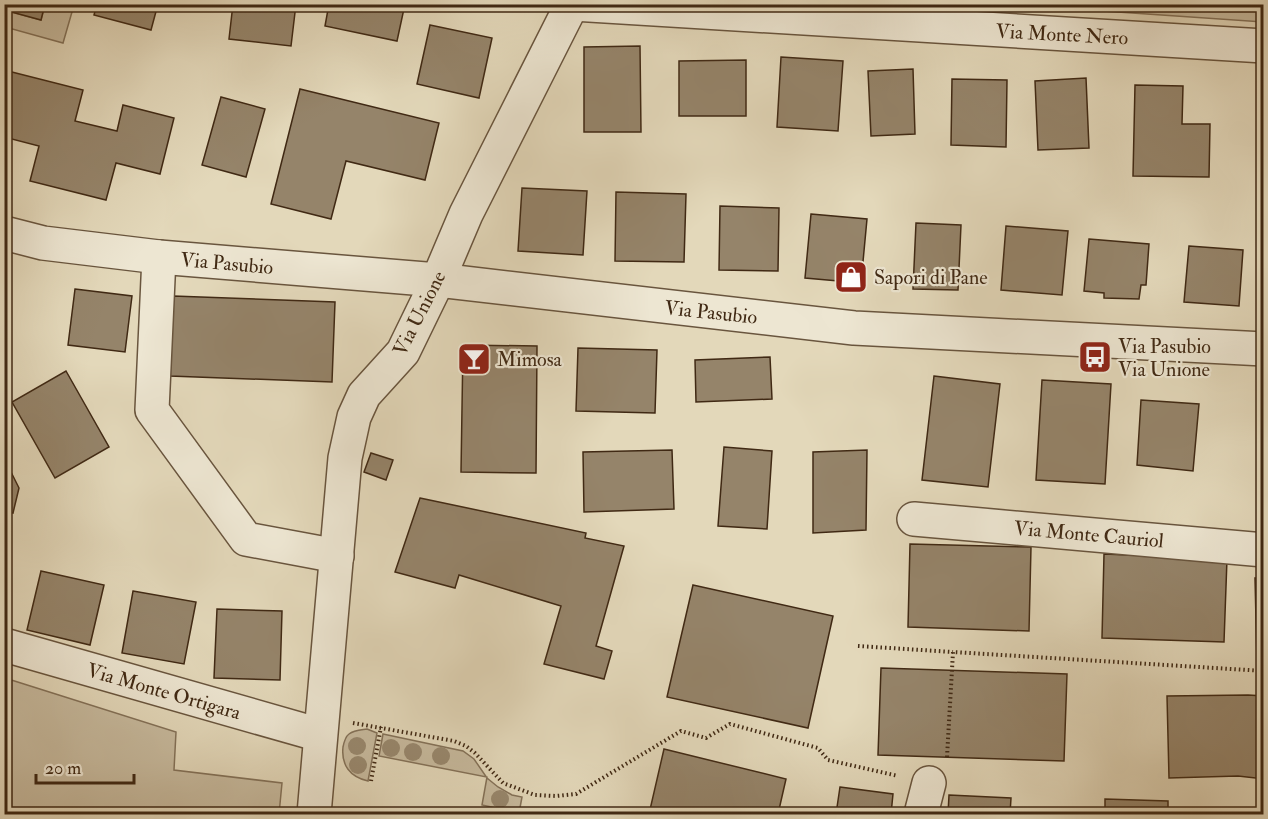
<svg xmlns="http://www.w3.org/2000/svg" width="1268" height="819" font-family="'IM FELL Double Pica',serif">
<rect width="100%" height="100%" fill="#e3d8ba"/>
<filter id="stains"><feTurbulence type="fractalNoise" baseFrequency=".00333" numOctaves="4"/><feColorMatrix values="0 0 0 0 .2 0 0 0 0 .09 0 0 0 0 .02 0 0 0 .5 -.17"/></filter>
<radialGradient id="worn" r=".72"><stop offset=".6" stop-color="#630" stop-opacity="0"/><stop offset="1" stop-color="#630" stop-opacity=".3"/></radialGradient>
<!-- green -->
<g fill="#c7ba9e" stroke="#847259" stroke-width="1.5">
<path d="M45 5H74L63 43 5 27 4 10 41 20Z"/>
<path d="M1089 5H1263V22L1089 10Z"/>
<path d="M5 678 176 732 174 770 282 783 279 814H5Z"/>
<path d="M367 729 377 733 368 781C350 777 341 765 343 747 344 742 345 737 349 734 354 730 360 730 367 729Z"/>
<path d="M383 734 463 751 474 759 487 778 498 787 512 795 522 797 519 813 482 805 487 777 379 756Z"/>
</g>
<!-- building -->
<g fill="#95846a" stroke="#402914" stroke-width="1.5">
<path d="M4 4H45L41 20 4 10Z"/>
<path d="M97 4H158L151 30 94 15Z"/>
<path d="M233 4H296L291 46 229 39Z"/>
<path d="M329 4H405L397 41 325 26Z"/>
<path d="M430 25 492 38 479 98 417 84Z"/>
<path d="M640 46 641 132H584V47Z"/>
<path d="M781 57 843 61 838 131 777 127Z"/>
<path d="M746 60V116H679V61Z"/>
<path d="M913 69 915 134 871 136 868 71Z"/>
<path d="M4 70 83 90 75 121 117 131 123 105 174 118 160 174 116 163 106 200 30 181 39 146 4 137Z"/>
<path d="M1086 78 1089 148 1038 150 1035 81Z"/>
<path d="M952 79 1007 80 1006 147 951 145Z"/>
<path d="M1135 85 1183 86 1182 124H1210L1209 177 1133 176Z"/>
<path d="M300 89 439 123 425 180 346 161 331 219 271 204Z"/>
<path d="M221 97 265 109 246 177 202 165Z"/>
<path d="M522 188 587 191 583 255 518 251Z"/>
<path d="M616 192 686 194 684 262 615 261Z"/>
<path d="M720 206 779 208 778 271 719 270Z"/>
<path d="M811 214 867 219 861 283 805 278Z"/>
<path d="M916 223 961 225 958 290 913 289Z"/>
<path d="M1006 226 1068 231 1062 295 1001 290Z"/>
<path d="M1089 239 1149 244 1146 285H1141L1139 299 1104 298V293L1084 291Z"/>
<path d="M1189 246 1243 250 1239 306 1184 302Z"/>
<path d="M75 289 132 296 125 352 68 345Z"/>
<path d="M173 296 335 302 332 382 170 376Z"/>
<path d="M463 345 537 346 536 473 461 472Z"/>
<path d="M578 348 657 350 655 413 576 411Z"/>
<path d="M770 357 772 399 696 402 695 360Z"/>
<path d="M66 371 109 447 55 478 12 402Z"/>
<path d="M934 376 1000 384 988 487 922 480Z"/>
<path d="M1042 380 1111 384 1105 484 1036 480Z"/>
<path d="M1141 400 1199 404 1193 471 1137 465Z"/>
<path d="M1262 409H1264V474H1258Z"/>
<path d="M724 447 772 451 767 529 718 526Z"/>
<path d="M672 450 674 509 584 512 583 452Z"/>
<path d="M867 450 866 530 813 533V452Z"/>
<path d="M371 453 393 460 386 480 364 472Z"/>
<path d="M4 458 19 488 13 513 4 511Z"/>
<path d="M420 498 586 533 585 538 624 546 596 646 612 651 604 679 544 664 561 606 459 575 455 588 395 572Z"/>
<path d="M910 544 1031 547 1029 631 908 627Z"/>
<path d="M1104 554 1227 559 1224 642 1102 638Z"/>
<path d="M41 571 104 585 90 645 27 630Z"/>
<path d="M1255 578H1264V662H1257Z"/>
<path d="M693 585 833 616 808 728 667 697Z"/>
<path d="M133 591 196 602 184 664 122 653Z"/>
<path d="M217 609 282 611 280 680 214 678Z"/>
<path d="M881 668 1067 674 1064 761 878 755Z"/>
<path d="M1248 695 1264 696V779L1238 776 1169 778 1167 696Z"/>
<path d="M664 749 786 779 778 814H649Z"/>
<path d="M840 787 893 794 891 814H836Z"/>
<path d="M949 795 1011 798 1010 814H948Z"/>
<path d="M1105 799 1168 801V814H1105Z"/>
</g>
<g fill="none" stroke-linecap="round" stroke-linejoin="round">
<defs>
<g id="minor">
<path d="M573 4 1264 46"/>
<path d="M159 257 152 410 246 539 337 556"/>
<path d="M914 519 1264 550"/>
<path d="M8 646 320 735"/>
<path d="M314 814 345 458 354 417 364 395 403 352 438 280 466 214 572 4"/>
<path d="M921 814 929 783"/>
</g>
<path id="tertiary" d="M4 233 43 243 159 257 438 280 854 328 1264 349"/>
</defs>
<!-- minor casing -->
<use href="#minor" stroke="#69553e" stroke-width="36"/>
<!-- tertiary casing -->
<use href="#tertiary" stroke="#69553e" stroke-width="36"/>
<!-- path -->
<g stroke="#402914" stroke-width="4" stroke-dasharray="1.5 3" stroke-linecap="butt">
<path d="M858 646 953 652"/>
<path d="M353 723 454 741 466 746 475 753 503 783 535 795 556 796 576 794 681 731 706 738 730 724 818 748 828 760 898 776"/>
<path d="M947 757 953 652 1264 671"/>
<path d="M371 781 381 727"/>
</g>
<!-- minor -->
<use href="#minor" stroke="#ede6d2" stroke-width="33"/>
<!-- tertiary -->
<use href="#tertiary" stroke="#ede6d2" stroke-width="33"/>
</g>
<!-- trees -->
<g fill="#98886e">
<circle cx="357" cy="746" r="9"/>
<circle cx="391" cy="748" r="9"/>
<circle cx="413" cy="752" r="9"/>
<circle cx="441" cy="756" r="9"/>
<circle cx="358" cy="765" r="9"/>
<circle cx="500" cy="799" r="9"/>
</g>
<!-- icons -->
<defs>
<symbol id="shop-square" viewBox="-11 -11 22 22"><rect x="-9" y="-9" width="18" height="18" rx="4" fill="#8f2418" stroke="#ede6d2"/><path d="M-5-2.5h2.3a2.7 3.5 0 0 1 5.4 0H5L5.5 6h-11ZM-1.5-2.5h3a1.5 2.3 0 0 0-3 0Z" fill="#fff"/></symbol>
<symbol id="bus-square" viewBox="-11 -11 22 22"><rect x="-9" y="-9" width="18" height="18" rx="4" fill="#8f2418" stroke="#ede6d2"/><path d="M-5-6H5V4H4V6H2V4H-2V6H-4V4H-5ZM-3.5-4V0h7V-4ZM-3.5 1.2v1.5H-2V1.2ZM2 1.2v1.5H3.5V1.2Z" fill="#fff"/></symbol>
<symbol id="bar-square" viewBox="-11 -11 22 22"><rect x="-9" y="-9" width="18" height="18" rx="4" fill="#8f2418" stroke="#ede6d2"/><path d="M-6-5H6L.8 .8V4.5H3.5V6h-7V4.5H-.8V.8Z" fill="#fff"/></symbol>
</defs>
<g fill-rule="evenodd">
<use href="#shop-square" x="832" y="258" width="38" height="38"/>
<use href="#bus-square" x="1076" y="338" width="38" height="38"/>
<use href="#bar-square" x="455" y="340" width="38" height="38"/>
</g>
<g text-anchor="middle" stroke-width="4.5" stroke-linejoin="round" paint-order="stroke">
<!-- street labels -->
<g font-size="20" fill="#402914" stroke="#ede6d2">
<text transform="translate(1062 34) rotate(3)" y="7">Via Monte Nero</text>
<text transform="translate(227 263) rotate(5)" y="7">Via Pasubio</text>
<text transform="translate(711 312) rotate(6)" y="7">Via Pasubio</text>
<text transform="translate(419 313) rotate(-63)" y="7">Via Unione</text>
<text transform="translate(1089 534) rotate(5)" y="7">Via Monte Cauriol</text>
<text transform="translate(164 691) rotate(16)" y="7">Via Monte Ortigara</text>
</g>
<!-- poi labels -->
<g font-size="20" fill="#402914" stroke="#ede6d2" text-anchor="start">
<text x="874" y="284">Sapori di Pane</text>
<text x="1118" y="353">Via Pasubio<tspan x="1118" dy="23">Via Unione</tspan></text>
<text x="497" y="366">Mimosa</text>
</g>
</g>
<!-- margin -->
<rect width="1268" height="819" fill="none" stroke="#e3d8ba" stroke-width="24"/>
<rect x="6" y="6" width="1256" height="807" fill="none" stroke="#402914" stroke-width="3"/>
<rect x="12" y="12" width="1244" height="795" fill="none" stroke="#402914" stroke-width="1.5"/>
<!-- scale -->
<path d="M36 774v9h98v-9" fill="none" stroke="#402914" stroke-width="3"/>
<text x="45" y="774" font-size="18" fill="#402914" stroke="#ede6d2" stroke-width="4.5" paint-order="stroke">20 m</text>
<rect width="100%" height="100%" filter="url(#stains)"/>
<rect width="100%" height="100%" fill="url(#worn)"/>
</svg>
